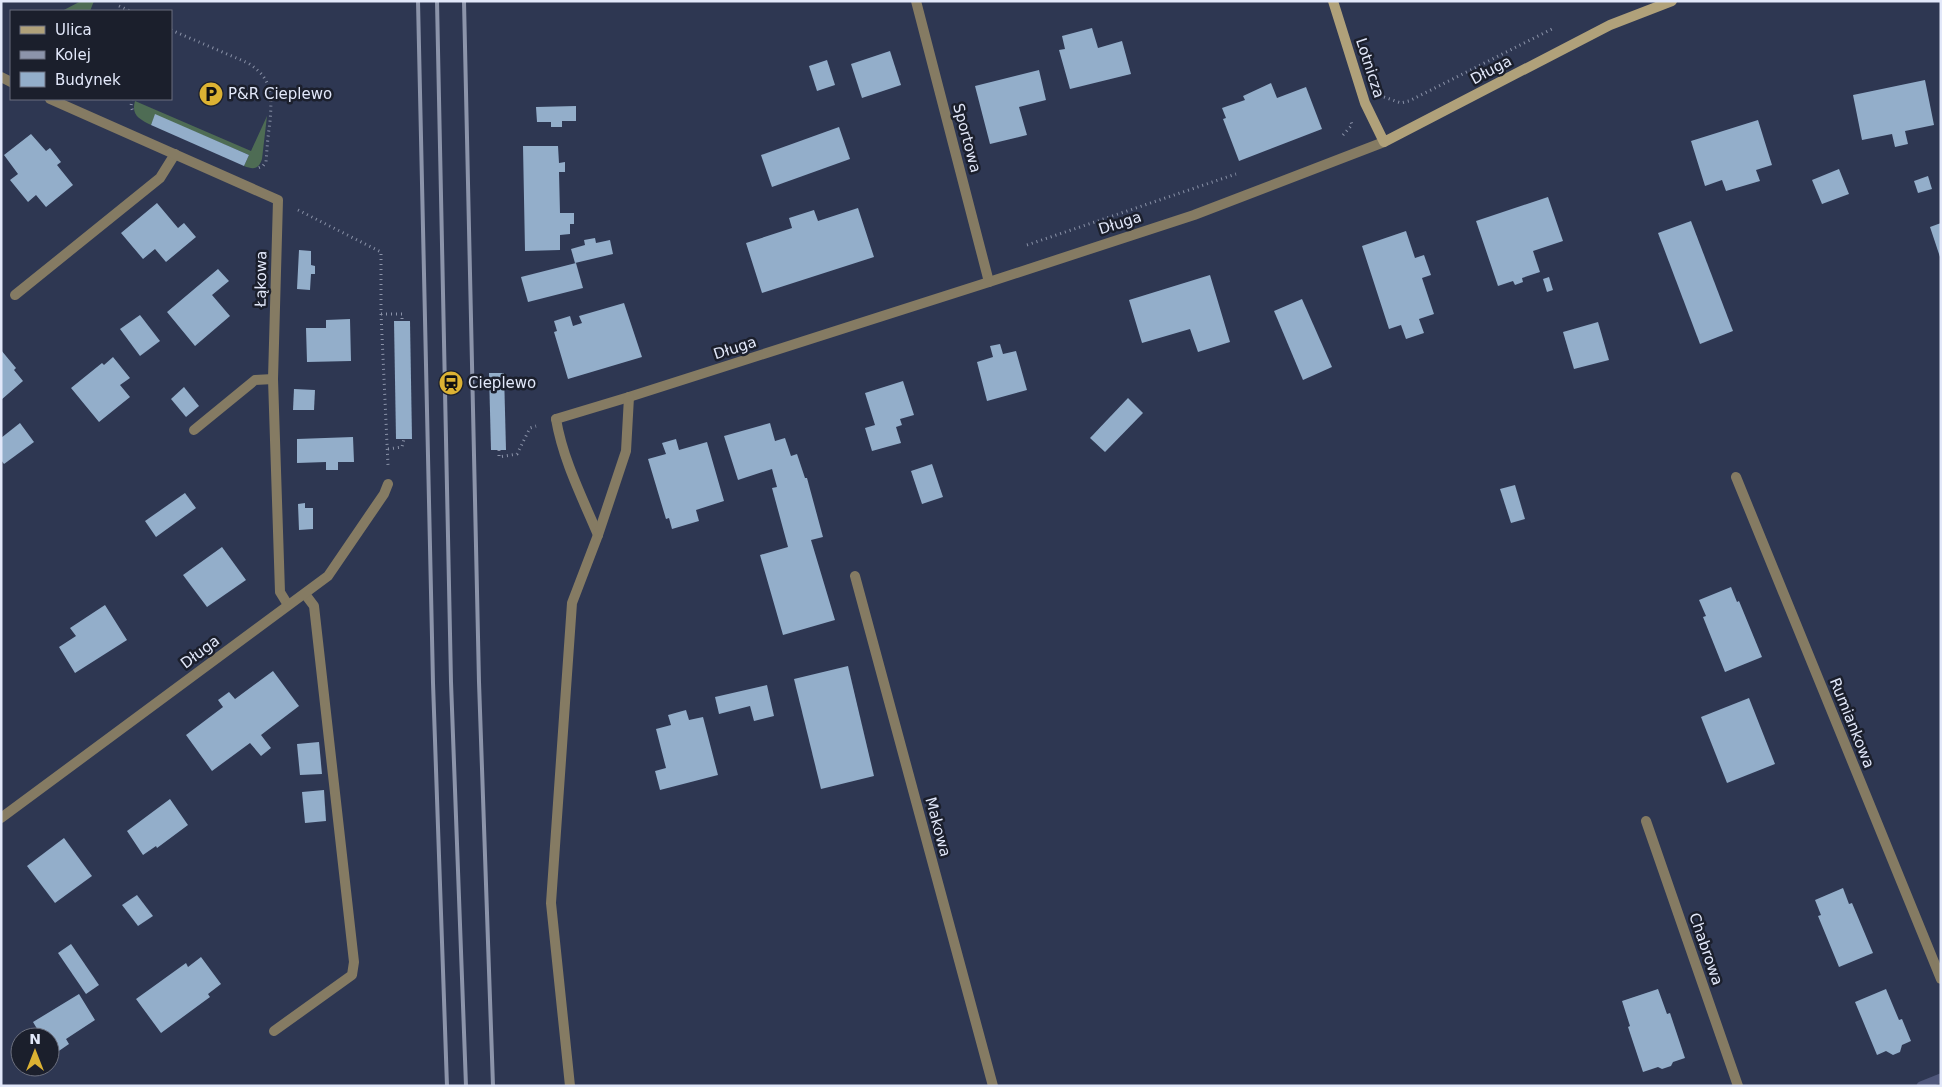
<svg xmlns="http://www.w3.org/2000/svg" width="1942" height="1087" font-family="'DejaVu Sans',sans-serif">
<rect width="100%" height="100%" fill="#2e3752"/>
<!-- green -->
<g fill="#4e6c54">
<path d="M81 1H94L90 11H62Z"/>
<path d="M135 101 251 151 267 116 262 159C259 169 254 170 244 166L249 155 155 115 151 125C139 119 131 115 135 101Z"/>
</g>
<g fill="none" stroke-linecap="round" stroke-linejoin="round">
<!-- stream -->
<path stroke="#4f577b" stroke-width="9" d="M1921 1086 1941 1078"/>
</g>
<!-- building -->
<g fill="#93aeca">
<path d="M1092 28 1098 48 1122 41 1131 74 1070 89 1059 50 1065 49 1062 36Z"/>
<path d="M890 51 901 85 862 98 851 64Z"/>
<path d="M827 60 835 85 817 91 809 66Z"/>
<path d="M1039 70 1046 100 1019 107 1027 135 990 144 975 86Z"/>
<path d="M1925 80 1934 125 1905 131 1908 144 1895 147 1892 134 1862 140 1853 95Z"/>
<path d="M1271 83 1277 98 1306 87 1322 129 1239 161 1223 119 1226 118 1222 108 1245 100 1243 96Z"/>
<path d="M576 106V121H562V127H551V122H537L536 107Z"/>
<path d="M155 114 249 155 244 166 151 125Z"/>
<path d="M1758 120 1772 165 1756 170 1760 181 1726 191 1722 180 1705 186 1691 141Z"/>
<path d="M839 127 850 159 772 187 761 155Z"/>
<path d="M31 134 46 151 50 148 61 162 57 165 73 185 46 207 36 195 28 202 10 180 18 174 4 155Z"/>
<path d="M523 146H558L559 163 565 162V172H559L560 213H574V224H570V234L560 235V250L525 251Z"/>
<path d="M1839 169 1849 194 1822 204 1812 180Z"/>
<path d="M1928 176 1932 189 1918 193 1914 181Z"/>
<path d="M1548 197 1563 241 1533 251 1540 272 1522 278 1523 282 1515 285 1513 281 1498 286 1476 221Z"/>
<path d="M157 203 178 228 184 223 196 237 166 262 155 249 143 259 121 233Z"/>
<path d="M858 208 874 257 762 293 746 243 792 228 789 218 814 210 818 221Z"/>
<path d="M1691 221 1733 331 1700 344 1658 233Z"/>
<path d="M1941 223V257H1940L1930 227Z"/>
<path d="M1406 231 1415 258 1424 255 1431 275 1422 278 1434 314 1419 319 1424 333 1406 339 1401 325 1389 329 1362 246Z"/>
<path d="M595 238 596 243 610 240 613 254 575 263 571 249 585 245 584 240Z"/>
<path d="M299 250 311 251V265L315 266V274H311L310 290 297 289Z"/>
<path d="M576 263 583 288 528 302 521 277Z"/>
<path d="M218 269 229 281 212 295 230 316 195 346 167 312Z"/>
<path d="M1210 275 1230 342 1198 352 1190 329 1142 343 1129 300Z"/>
<path d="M1549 277 1553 290 1547 292 1543 279Z"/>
<path d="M1302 299 1332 367 1303 380 1274 311Z"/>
<path d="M624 303 642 357 568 379 554 332 557 331 554 321 570 316 573 326 582 323 579 316Z"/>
<path d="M140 315 160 341 140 356 120 329Z"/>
<path d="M350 319 351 361 307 362 306 328H326V320Z"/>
<path d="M394 321H410L412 439H396Z"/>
<path d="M1598 322 1609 360 1574 369 1563 332Z"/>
<path d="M1000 344 1003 354 1016 351 1027 390 987 401 977 362 993 357 990 346Z"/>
<path d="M1 350 16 368 14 370 23 381 1 400Z"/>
<path d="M113 357 130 378 120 385 130 397 99 422 71 388 102 363 104 365Z"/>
<path d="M489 373H504L506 450H491Z"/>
<path d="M903 381 914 415 900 419 902 425 896 427 901 443 872 451 865 428 875 425 865 393Z"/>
<path d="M184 387 199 406 186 417 171 399Z"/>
<path d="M294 389 315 390 314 410H293Z"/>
<path d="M1128 398 1143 413 1105 452 1090 438Z"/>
<path d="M20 423 34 442 4 464 1 460V438Z"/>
<path d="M770 423 775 441 785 438 791 456 797 454 805 478H807L823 537 811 540 835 620 783 635 760 555 788 547 772 488 777 487 772 469 738 480 724 436Z"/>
<path d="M353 437 354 462H338V470H326V462L297 463V439Z"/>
<path d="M676 439 679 450 707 442 724 501 696 510 699 521 672 529 669 518 666 519 648 459 666 454 662 443Z"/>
<path d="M932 464 943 497 922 504 911 471Z"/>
<path d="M1515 485 1525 519 1511 523 1500 489Z"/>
<path d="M185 493 196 508 156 537 145 521Z"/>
<path d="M305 503V508H313V529L299 530 298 504Z"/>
<path d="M222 547 246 580 207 607 183 575Z"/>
<path d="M1731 587 1737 602 1739 601 1762 657 1725 672 1703 617 1706 616 1699 600Z"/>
<path d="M105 605 127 640 75 673 59 647 76 636 70 628Z"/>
<path d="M848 666 874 776 821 789 794 679Z"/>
<path d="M273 671 299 706 261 735 271 748 261 756 250 743 212 771 186 735 223 707 218 700 229 692 235 699Z"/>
<path d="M767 685 774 716 754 721 750 706 719 714 715 697Z"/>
<path d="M1749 698 1775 764 1727 783 1701 717Z"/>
<path d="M686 710 689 720 703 717 718 775 660 790 655 771 666 768 656 729 671 725 668 715Z"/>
<path d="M319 742 322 774 300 775 297 744Z"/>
<path d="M324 790 326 821 305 823 302 792Z"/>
<path d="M170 799 188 825 157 848 156 846 143 855 127 831Z"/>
<path d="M64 838 92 876 55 903 27 866Z"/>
<path d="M1843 888 1849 904 1852 903 1873 953 1839 967 1818 916 1821 915 1815 900Z"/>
<path d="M137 895 153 916 138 926 122 905Z"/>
<path d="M71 944 99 985 86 994 58 953Z"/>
<path d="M201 957 221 984 208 994 210 997 161 1033 136 999 186 963 188 967Z"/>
<path d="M1658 989 1667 1014 1670 1013 1685 1058 1673 1062 1671 1066 1662 1069 1658 1067 1643 1072 1628 1027 1630 1026 1622 1001Z"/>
<path d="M1886 989 1899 1020 1902 1019 1911 1041 1902 1045 1900 1052 1893 1055 1886 1051 1877 1055 1855 1002Z"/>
<path d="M79 994 95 1020 66 1039 69 1044 53 1055 50 1050V1037H42L33 1022Z"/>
</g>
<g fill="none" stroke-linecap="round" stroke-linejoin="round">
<!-- path -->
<g stroke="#8a92a8" stroke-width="3" stroke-dasharray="1 4" stroke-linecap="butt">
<path d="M119 6 130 11"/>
<path d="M171 30 248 63C273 79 272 95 270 122 268 135 267 148 266 162L263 166 258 168"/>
<path d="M1384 97 1401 103 1409 101 1552 29"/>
<path d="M132 99 131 106 133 112"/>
<path d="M1343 135 1352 125 1351 122"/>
<path d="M298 210 381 252V314L388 465"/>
<path d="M1027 245 1236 174"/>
<path d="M381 314H402V321"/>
<path d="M388 449 402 447 404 439"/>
<path d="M499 450V457L517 454 530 428 536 426"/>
</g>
<!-- lane -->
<g stroke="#857b63" stroke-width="10">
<path d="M15 295 160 178 175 154"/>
<path d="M556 419C563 460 582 497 598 535"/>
<path d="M194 430 255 380 273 379"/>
<path d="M855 576 993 1086"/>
<path d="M274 1031 352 975 354 962 314 606 305 594"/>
</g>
<!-- street -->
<g stroke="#857b63" stroke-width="10">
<path d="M916 1 989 282"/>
<path d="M1 77 11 82"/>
<path d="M50 99 278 200 273 379 280 592 288 605"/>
<path d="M556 419 629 397 989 282 1194 215 1384 142"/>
<path d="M1736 477 1941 979"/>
<path d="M1 818 328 576 384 494 388 484"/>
<path d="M1646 821 1738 1086"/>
<path d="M570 1086 551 903 572 603 598 535 626 451 629 397"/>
</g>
<!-- secondary -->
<path stroke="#b0a17a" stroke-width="10" d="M1333 1 1365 103 1384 142 1610 25 1672 1"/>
<!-- rail -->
<g stroke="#8c94aa" stroke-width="4">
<path d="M418 1 433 683 447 1086"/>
<path d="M437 1 451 682 466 1086"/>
<path d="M464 1 479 682 493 1086"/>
</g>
</g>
<!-- icons -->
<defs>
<symbol id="parking-disc" viewBox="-11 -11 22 22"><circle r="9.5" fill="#dcb233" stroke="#1b1f2c"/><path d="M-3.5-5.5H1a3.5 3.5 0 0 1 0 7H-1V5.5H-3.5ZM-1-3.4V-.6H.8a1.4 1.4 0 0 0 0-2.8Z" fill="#111"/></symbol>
<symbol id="station-disc" viewBox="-11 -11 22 22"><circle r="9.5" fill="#dcb233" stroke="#1b1f2c"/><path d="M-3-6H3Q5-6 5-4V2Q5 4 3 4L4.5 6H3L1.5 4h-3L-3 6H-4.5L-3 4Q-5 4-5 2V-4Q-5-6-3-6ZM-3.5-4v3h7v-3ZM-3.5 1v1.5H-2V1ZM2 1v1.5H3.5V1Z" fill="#111"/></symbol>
</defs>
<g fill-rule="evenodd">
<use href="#parking-disc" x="197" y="80" width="28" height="28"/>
<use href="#station-disc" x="437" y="369" width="28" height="28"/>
</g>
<g text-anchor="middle" stroke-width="5" stroke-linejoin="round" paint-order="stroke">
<!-- street labels -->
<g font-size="15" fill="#e2e8fa" stroke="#1b1f2c">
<text transform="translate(1370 68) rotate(72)" y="5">Lotnicza</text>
<text transform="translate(1491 70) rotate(-28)" y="5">Długa</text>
<text transform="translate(967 138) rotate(75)" y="5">Sportowa</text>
<text transform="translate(1120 223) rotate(-18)" y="5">Długa</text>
<text transform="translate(261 279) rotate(-89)" y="5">Łąkowa</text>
<text transform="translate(735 348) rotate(-18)" y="5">Długa</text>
<text transform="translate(200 652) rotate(-37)" y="5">Długa</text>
<text transform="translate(1852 723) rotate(68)" y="5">Rumiankowa</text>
<text transform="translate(938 827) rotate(75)" y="5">Makowa</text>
<text transform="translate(1706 949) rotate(71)" y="5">Chabrowa</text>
</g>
<!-- poi labels -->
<g font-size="15" fill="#e2e8fa" stroke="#1b1f2c" text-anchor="start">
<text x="228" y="99">P&amp;R Cieplewo</text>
<text x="468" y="388">Cieplewo</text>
</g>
</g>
<!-- border -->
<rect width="1942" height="1087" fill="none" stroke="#e2e8fa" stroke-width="5"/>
<!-- legend -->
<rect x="10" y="10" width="162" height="90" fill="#1b1f2c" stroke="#6b6f7e"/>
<rect x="20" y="26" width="25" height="8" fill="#b0a17a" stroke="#6b6f7e"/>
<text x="55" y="35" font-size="15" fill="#e2e8fa">Ulica</text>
<rect x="20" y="51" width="25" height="8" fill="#8c94aa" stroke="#6b6f7e"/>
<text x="55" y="60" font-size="15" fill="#e2e8fa">Kolej</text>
<rect x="20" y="72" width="25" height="15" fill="#93aeca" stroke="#6b6f7e"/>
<text x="55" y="85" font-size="15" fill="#e2e8fa">Budynek</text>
<!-- north arrow -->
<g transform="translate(35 1052)"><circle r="24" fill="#1b1f2c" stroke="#6b6f7e"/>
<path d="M0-4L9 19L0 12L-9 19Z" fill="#dcb233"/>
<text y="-8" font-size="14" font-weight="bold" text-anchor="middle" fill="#e2e8fa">N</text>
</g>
</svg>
